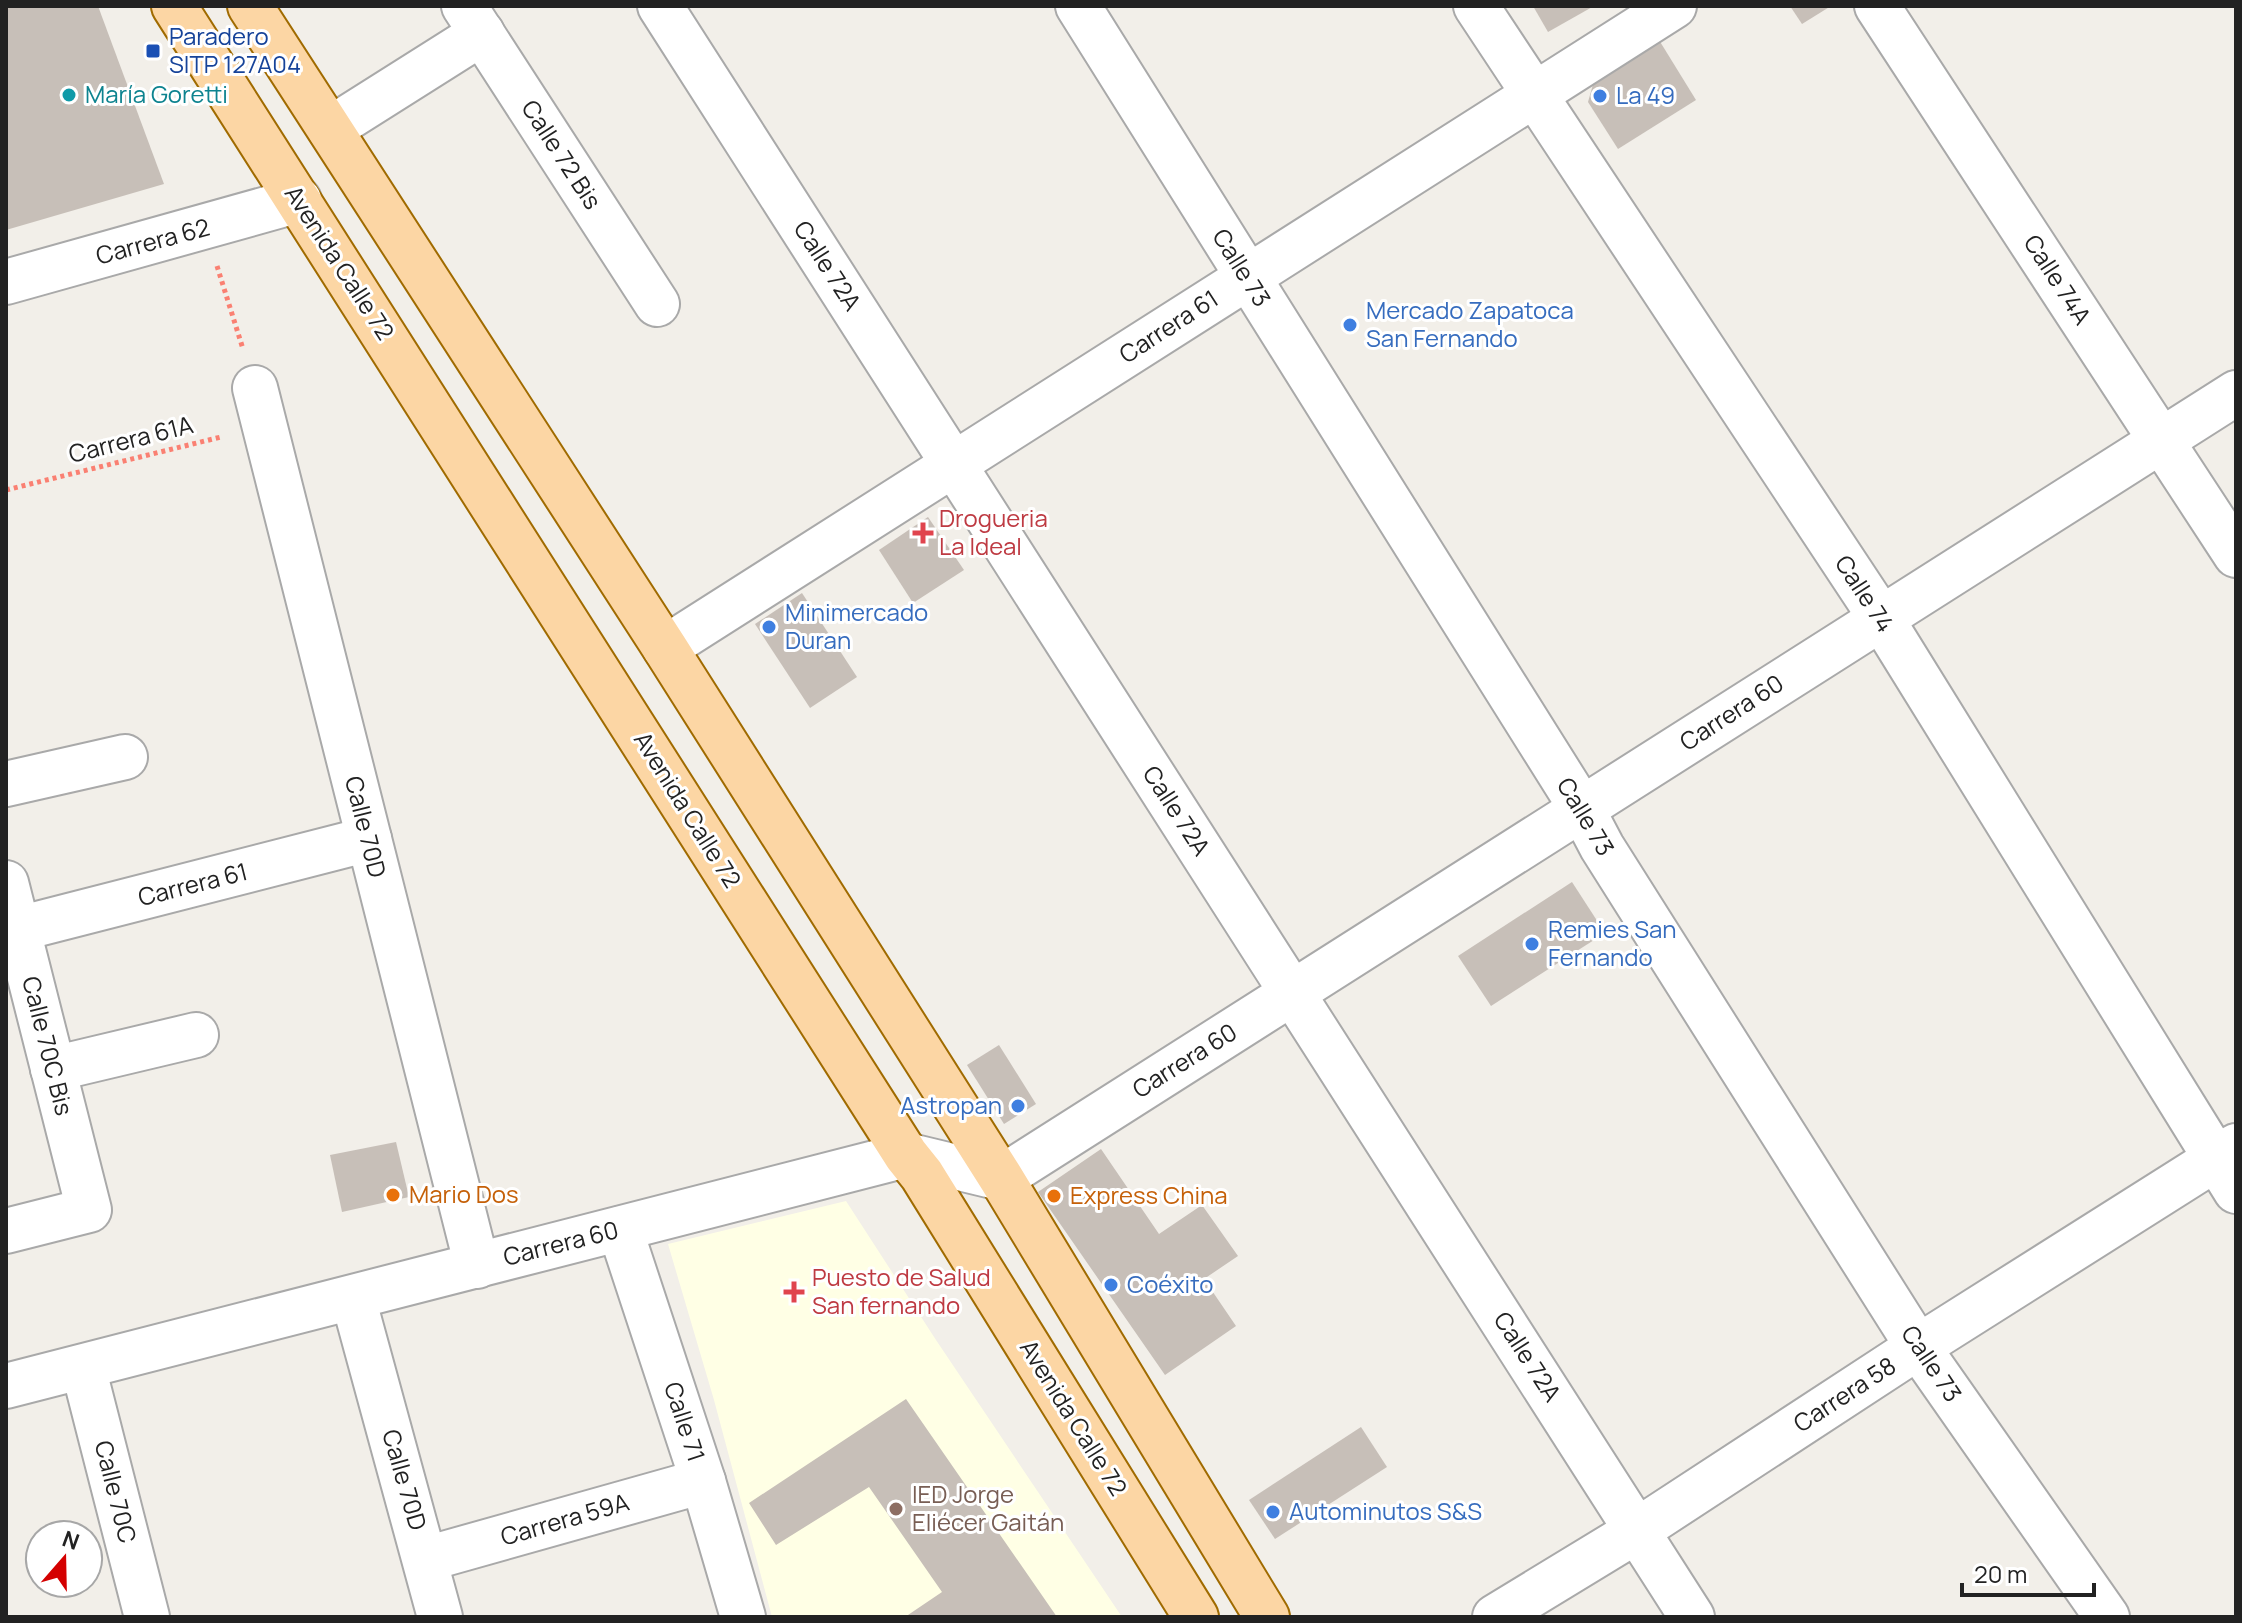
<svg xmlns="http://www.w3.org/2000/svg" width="2242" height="1623" font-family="Manrope,sans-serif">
<rect width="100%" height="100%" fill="#f2efe9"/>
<!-- education -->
<path fill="#ffffe5" d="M846 1201 936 1340 1122 1617H772L714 1400 668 1244Z"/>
<!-- building -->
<g fill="#c7bfb8">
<path d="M6 6H98L164 184 6 230Z"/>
<path d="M1533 6H1594L1548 32Z"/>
<path d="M1790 6H1831L1802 24Z"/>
<path d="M1659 40 1696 100 1618 149 1588 102 1594 81Z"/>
<path d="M928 517 964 570 913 603 879 550Z"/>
<path d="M802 593 857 677 810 708 755 624Z"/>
<path d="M1572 882 1605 933 1491 1006 1458 956Z"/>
<path d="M999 1045 1036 1104 1004 1124 967 1065Z"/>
<path d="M396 1142 409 1197 342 1212 330 1155Z"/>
<path d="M1101 1149 1159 1234 1202 1205 1238 1256 1204 1279 1236 1326 1165 1375 1038 1192Z"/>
<path d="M906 1399 1057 1617H905L942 1592 869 1487 776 1545 749 1503Z"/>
<path d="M1361 1427 1387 1467 1275 1539 1249 1500Z"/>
</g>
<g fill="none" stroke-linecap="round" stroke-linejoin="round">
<defs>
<g id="minor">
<path d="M464 6 657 304"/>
<path d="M660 6 1692 1617"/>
<path d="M1078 6 1582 809 1602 847 1918 1347 2107 1617"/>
<path d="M1476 6 1881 618 2236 1191"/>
<path d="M1877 6 2236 555"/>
<path d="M330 129 482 33"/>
<path d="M6 282 299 200"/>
<path d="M255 388 477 1266"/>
<path d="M665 648 1674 6"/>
<path d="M6 784 125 757"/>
<path d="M6 883 89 1210 6 1231"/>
<path d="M18 929 369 839"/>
<path d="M53 1069 196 1035"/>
<path d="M620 1229 703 1481 743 1617"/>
<path d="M353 1298 440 1617"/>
<path d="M83 1367 147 1617"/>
<path d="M6 1386 906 1155 1001 1178 2236 393"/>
<path d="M426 1559 703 1481"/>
<path d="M1495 1617 1638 1530 1918 1347 2236 1146"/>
</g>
<g id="major">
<path d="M174 6 906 1155 922 1175 1196 1617"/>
<path d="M250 6 665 648 1001 1178 1267 1617"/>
</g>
</defs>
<!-- minor casing -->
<use href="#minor" stroke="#a9a9a9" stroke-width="48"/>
<!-- major casing -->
<use href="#major" stroke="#a06b00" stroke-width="48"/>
<!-- path -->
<g stroke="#fa8072" stroke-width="5" stroke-dasharray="4 4" stroke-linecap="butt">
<path d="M217 266 243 349"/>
<path d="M6 490 221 437"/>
</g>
<!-- minor -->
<use href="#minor" stroke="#fff" stroke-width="44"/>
<!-- major -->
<use href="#major" stroke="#fcd6a4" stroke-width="44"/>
</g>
<!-- markers -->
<rect fill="#1a4fb4" stroke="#fff" stroke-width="3" x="145" y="43" width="16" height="16" rx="4"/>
<circle fill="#0f9aa8" stroke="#fff" stroke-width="3" cx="69" cy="95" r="8"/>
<g fill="#3f7fe0" stroke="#fff" stroke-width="3">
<circle cx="1600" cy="96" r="8"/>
<circle cx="1350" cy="325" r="8"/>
<circle cx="769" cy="627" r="8"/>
<circle cx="1532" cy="944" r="8"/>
<circle cx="1018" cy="1106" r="8"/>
<circle cx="1111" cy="1285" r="8"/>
<circle cx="1273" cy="1512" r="8"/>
</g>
<g fill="#e0444e" stroke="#fff" stroke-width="3">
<path d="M919 521h8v8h8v8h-8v8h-8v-8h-8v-8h8z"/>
<path d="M790 1280h8v8h8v8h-8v8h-8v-8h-8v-8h8z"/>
</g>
<g fill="#e8710a" stroke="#fff" stroke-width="3">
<circle cx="393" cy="1195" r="8"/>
<circle cx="1054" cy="1196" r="8"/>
</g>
<circle fill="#8d6e63" stroke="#fff" stroke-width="3" cx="896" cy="1509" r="8"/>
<g text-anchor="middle" stroke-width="6" stroke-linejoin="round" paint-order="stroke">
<!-- transit labels -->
<g font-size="24" fill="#164399" stroke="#fff" text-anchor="start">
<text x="169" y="45">Paradero<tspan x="169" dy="28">SITP 127A04</tspan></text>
</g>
<!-- culture labels -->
<g font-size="24" fill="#0d838f" stroke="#fff" text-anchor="start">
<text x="85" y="103">María Goretti</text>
</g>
<!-- shop labels -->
<g font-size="24" fill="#366cbe" stroke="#fff" text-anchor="start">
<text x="1616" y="104">La 49</text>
<text x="1366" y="319">Mercado Zapatoca<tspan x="1366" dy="28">San Fernando</tspan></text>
<text x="785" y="621">Minimercado<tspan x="785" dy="28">Duran</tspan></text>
<text x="1548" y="938">Remies San<tspan x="1548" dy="28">Fernando</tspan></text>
<text x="1002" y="1114" text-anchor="end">Astropan</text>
<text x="1127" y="1293">Coéxito</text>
<text x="1289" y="1520">Autominutos S&amp;S</text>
</g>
<!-- street labels -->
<g font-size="24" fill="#222" stroke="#fff">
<text transform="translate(561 155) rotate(57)" y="8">Calle 72 Bis</text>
<text transform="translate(153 242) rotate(-15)" y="8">Carrera 62</text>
<text transform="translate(339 263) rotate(57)" y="8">Avenida Calle 72</text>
<text transform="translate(827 266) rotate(57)" y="8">Calle 72A</text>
<text transform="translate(1241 268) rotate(58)" y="8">Calle 73</text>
<text transform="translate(2057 280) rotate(57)" y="8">Calle 74A</text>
<text transform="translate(1169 327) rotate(-33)" y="8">Carrera 61</text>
<text transform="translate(131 440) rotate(-14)" y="8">Carrera 61A</text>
<text transform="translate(1864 594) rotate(57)" y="8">Calle 74</text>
<text transform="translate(1732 713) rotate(-33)" y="8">Carrera 60</text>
<text transform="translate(687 810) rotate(58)" y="8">Avenida Calle 72</text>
<text transform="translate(1176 811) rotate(57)" y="8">Calle 72A</text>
<text transform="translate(1585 817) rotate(59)" y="8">Calle 73</text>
<text transform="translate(365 827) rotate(76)" y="8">Calle 70D</text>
<text transform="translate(193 885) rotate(-14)" y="8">Carrera 61</text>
<text transform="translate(47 1046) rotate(76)" y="8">Calle 70C Bis</text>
<text transform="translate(1185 1061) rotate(-32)" y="8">Carrera 60</text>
<text transform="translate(561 1244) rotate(-14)" y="8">Carrera 60</text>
<text transform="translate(1527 1357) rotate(57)" y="8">Calle 72A</text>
<text transform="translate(1931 1364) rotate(56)" y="8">Calle 73</text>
<text transform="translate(1845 1395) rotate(-33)" y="8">Carrera 58</text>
<text transform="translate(1073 1418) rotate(58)" y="8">Avenida Calle 72</text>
<text transform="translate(684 1422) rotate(72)" y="8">Calle 71</text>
<text transform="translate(404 1480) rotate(74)" y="8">Calle 70D</text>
<text transform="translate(115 1492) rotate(76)" y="8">Calle 70C</text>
<text transform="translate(565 1520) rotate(-16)" y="8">Carrera 59A</text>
</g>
<!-- health labels -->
<g font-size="24" fill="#be3a42" stroke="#fff" text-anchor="start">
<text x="939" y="527">Drogueria<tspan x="939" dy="28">La Ideal</tspan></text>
<text x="812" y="1286">Puesto de Salud<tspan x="812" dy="28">San fernando</tspan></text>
</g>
<!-- food labels -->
<g font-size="24" fill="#c56008" stroke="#fff" text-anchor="start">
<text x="409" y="1203">Mario Dos</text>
<text x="1070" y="1204">Express China</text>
</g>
<!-- education labels -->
<g font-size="24" fill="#785e54" stroke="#fff" text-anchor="start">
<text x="912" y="1503">IED Jorge<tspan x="912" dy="28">Eliécer Gaitán</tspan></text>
</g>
</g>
<!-- border -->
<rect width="2242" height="1623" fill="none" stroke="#222222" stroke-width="16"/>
<!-- north arrow -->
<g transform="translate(64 1559) rotate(20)"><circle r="38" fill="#ffffff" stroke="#a7a7a7" stroke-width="2"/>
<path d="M0-6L14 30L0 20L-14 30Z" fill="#d40000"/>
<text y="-12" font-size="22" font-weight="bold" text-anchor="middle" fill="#222222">N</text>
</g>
<!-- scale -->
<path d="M1962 1583v12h132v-12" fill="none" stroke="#222222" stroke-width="4"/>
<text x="1974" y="1583" font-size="24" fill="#222222" stroke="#ffffff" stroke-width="6" paint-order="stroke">20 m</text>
</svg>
